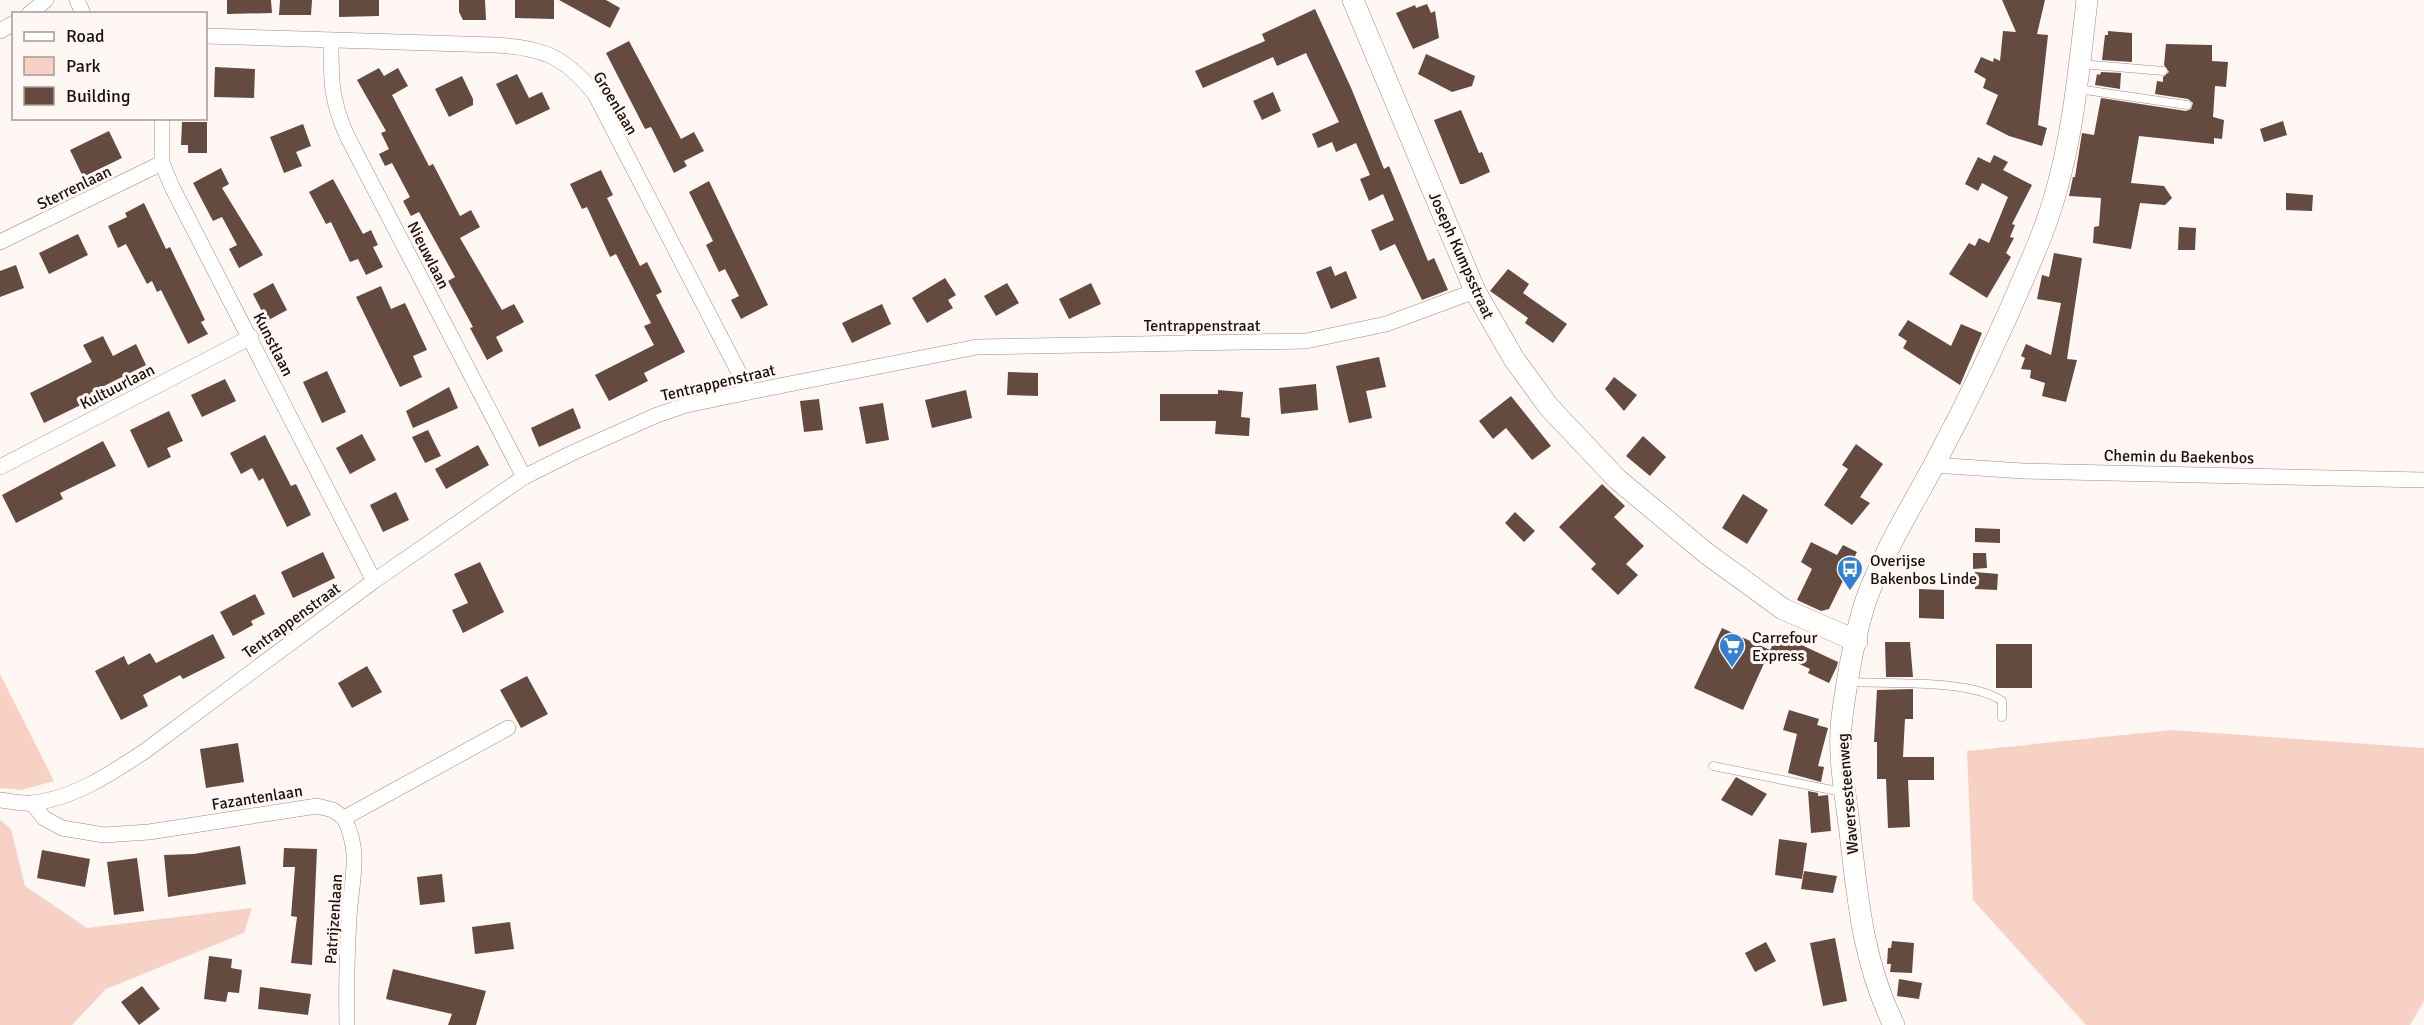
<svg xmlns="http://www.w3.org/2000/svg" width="2424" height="1025" font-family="Signika,sans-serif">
<rect width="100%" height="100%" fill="#fef7f4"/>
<!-- green -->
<g fill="#f7d2c4">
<path d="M0 674 54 781 21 790 0 788Z"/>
<path d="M2172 730 2424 748V1001L2410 1025H2086L1973 900 1967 751Z"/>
<path d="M0 820 11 829 25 886 87 928 252 908 244 933 106 989 72 1025H0Z"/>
</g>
<!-- building -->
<g fill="#654a3f">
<path d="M227 0H271L272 13 227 14Z"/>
<path d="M280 0H312L311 15H279Z"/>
<path d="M339 0H379V16L339 17Z"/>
<path d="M459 0H485L486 20H463L459 12Z"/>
<path d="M515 0H554V19L515 18Z"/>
<path d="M559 0H606L620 8 610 28Z"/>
<path d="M2002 0H2045L2037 34 2048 35 2038 125 2047 128 2042 146 2009 136 1986 124 1998 95 1983 88 1986 79 1974 72 1981 57 1993 62 1994 58 2000 61 2003 31 2016 32Z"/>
<path d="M1427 4 1431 13 1435 11 1439 38 1413 49 1396 13 1415 5 1416 8Z"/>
<path d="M1315 9 1352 90 1384 169 1389 166 1428 261 1434 258 1448 290 1422 300 1395 244 1380 251 1371 230 1394 220 1383 194 1369 201 1360 179 1370 175 1356 143 1336 152 1332 142 1318 148 1312 134 1339 122 1306 53 1277 66 1273 57 1203 88 1195 71 1265 41 1262 34Z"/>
<path d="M2108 31 2132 33V62L2102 60 2105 35H2108Z"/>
<path d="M629 41 681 139 694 132 704 151 684 161 687 166 674 173 651 127 645 129 606 53Z"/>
<path d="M2166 44 2212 45V61L2228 62 2226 87 2215 86 2213 117 2224 120 2222 139 2214 138V144L2139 136 2131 183 2164 186 2172 198 2165 205 2140 203 2131 249 2093 243 2094 227 2099 226 2101 198 2069 196 2073 177H2075L2082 133 2094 135 2101 98 2186 111 2191 109 2193 103 2188 99 2155 94 2157 81 2163 82V77L2169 72 2164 65Z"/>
<path d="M1426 54 1475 76 1472 86 1452 92 1418 74Z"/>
<path d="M215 67 255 69 254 98 214 97Z"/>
<path d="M379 68 384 76 398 68 408 86 392 95 429 166 433 164 460 216 471 210 480 227 460 238 502 310 514 304 524 322 496 337 503 351 487 360 470 328 473 327 448 281 455 277 419 212 411 216 403 201 410 197 392 163 385 166 379 154 389 149 381 133 386 131 357 80Z"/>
<path d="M2101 72 2121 73 2120 89 2095 85 2097 74 2100 75Z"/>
<path d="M517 74 529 98 542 92 550 109 516 125 496 84Z"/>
<path d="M462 76 473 99V105L449 117 435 89Z"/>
<path d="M1273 92 1281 111 1262 120 1253 101Z"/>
<path d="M1461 110 1479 153 1482 152 1490 172 1463 184H1460L1434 120Z"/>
<path d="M2283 121 2287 135 2264 142 2260 129Z"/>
<path d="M182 122H207V153H188V145H181Z"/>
<path d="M303 124 311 146 296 152 302 166 284 173 270 137Z"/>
<path d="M109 131 122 158 83 177 70 150Z"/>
<path d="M1994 155 2008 162 2003 170 2032 185 2012 224 2015 225 2010 237 2014 238 2006 253 2011 257 1987 298 1949 274 1969 243 1975 246 1979 238 1989 243 2008 197 1982 183 1978 191 1965 184 1978 157 1990 163Z"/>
<path d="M221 168 229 184 222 188 263 255 239 268 229 249 237 245 222 217 213 221 193 183Z"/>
<path d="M601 170 613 195 607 198 640 266 647 262 662 292 656 295 685 352 644 373 648 381 609 401 595 375 654 345 644 326 651 323 616 254 610 257 587 207 582 209 570 184Z"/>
<path d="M333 179 363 234 371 230 378 245 373 247 383 267 366 275 358 259 350 262 331 222 326 224 309 192Z"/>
<path d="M709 181 768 305 741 319 731 300 739 296 725 269 719 272 706 245 713 241 689 192Z"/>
<path d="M2286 193 2313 195 2312 211 2286 210Z"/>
<path d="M144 203 166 249 170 247 205 320 201 322 208 334 188 344 161 290 157 292 152 281 147 284 126 244 118 248 108 226 127 217 125 213Z"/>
<path d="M2179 227 2196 228 2195 250H2178Z"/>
<path d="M78 234 88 255 49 274 39 253Z"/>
<path d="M2054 253 2082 258 2067 359 2077 360 2066 402 2042 396 2045 383 2030 378 2031 370 2021 369 2025 358 2021 356 2026 344 2051 355 2061 303 2037 299 2042 275 2049 277Z"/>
<path d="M16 265 24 288 0 297V271Z"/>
<path d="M1331 266 1335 276 1346 271 1357 298 1331 309 1316 272Z"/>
<path d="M1508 269 1529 284 1523 293 1567 324 1553 343 1525 323 1528 318 1490 291Z"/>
<path d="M945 278 956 295 948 300 953 308 927 323 912 298Z"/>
<path d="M273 283 287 310 267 321 253 294Z"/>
<path d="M1007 283 1019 303 996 316 984 296Z"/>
<path d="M1091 283 1101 304 1069 319 1059 299Z"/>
<path d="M381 286 391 309 405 303 427 350 413 356 422 377 400 387 356 297Z"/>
<path d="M882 304 891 324 852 343 842 323Z"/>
<path d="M1908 320 1951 346 1961 324 1982 333 1960 385 1903 348 1907 341 1898 335Z"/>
<path d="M103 336 113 356 136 344 146 365 90 393 93 399 44 423 30 393 92 362 83 345Z"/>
<path d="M1379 357 1386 387 1366 391 1372 418 1349 423 1336 366Z"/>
<path d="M327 371 346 412 322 423 303 382Z"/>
<path d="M1008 372 1038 373V396L1007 395Z"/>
<path d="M1614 377 1637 395 1624 411 1605 389Z"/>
<path d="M225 379 236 401 202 417 191 395Z"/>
<path d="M1316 384 1318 410 1281 414 1279 388Z"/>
<path d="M449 387 458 408 413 428 406 411Z"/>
<path d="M966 390 972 418 932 428 925 400Z"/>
<path d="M1218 390 1243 392 1241 417 1250 418 1249 436 1215 434 1216 421H1160V394H1218Z"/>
<path d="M1511 396 1551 446 1532 460 1506 428 1493 439 1479 421Z"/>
<path d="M819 399 823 430 804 432 800 401Z"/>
<path d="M883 403 889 440 866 444 859 407Z"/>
<path d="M573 408 581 428 539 447 531 428Z"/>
<path d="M169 411 183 441 167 448 171 457 148 468 130 430Z"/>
<path d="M428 430 441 456 425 463 412 437Z"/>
<path d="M362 434 376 460 350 474 336 448Z"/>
<path d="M265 435 291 486 296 484 311 515 287 527 263 478 259 481 252 468 241 474 230 453Z"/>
<path d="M1643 436 1666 457 1650 476 1626 456Z"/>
<path d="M103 441 116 466 60 493 63 499 16 523 2 495Z"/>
<path d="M1856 444 1883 464 1860 497 1870 503 1852 525 1824 505 1848 469 1842 465Z"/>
<path d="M478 445 489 465 446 489 435 469Z"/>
<path d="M1602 484 1625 506 1614 517 1644 546 1626 564 1638 575 1618 595 1591 569 1596 564 1559 527Z"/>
<path d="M396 492 409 520 383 532 370 505Z"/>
<path d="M1743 494 1768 510 1747 544 1722 528Z"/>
<path d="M1515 512 1535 531 1524 542 1505 523Z"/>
<path d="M1975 528 2000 529V543L1975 542Z"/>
<path d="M1811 542 1837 555 1843 545 1857 552 1829 609 1821 611 1797 600 1812 569 1801 562Z"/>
<path d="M323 552 335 578 293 598 281 572Z"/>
<path d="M1973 553H1986L1987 568 1973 569Z"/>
<path d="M480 562 504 612 463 633 452 610 468 603 454 574Z"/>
<path d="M1975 572 1998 574 1997 590 1975 589Z"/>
<path d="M1919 589 1944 590V619L1919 618Z"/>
<path d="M255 594 265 614 251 621 253 625 233 636 220 612Z"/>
<path d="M1722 628 1770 650 1778 634 1838 662 1837 666 1829 683 1808 673 1810 669 1770 650 1743 710 1694 688Z"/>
<path d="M213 634 225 658 183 679 180 675 143 695 148 706 121 720 95 671 124 656 128 665 150 653 156 663Z"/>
<path d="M1885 642H1910L1913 677H1886Z"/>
<rect x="1996" y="644" width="36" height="44"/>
<path d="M367 666 382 692 352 708 338 683Z"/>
<path d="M527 676 548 714 521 728 500 690Z"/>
<path d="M1913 689V719H1905L1903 757H1934V780H1908L1910 827 1888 828 1886 779H1877V742H1874L1877 690Z"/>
<path d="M1789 710 1819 719 1817 725 1828 728 1818 766 1824 767 1821 782 1788 773 1797 734 1783 730Z"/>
<path d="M238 743 244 782 206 788 200 749Z"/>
<path d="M1736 777 1767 794 1752 816 1721 800Z"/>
<path d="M1808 791 1818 793V796L1828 795 1831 831 1811 833Z"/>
<path d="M1779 839 1807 843 1802 879 1775 875Z"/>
<path d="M240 846 246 884 168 897 164 855 194 854Z"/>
<path d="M284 848 317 849 312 965 291 963 297 917 291 916 295 867H283Z"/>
<path d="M42 850 90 859 85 887 37 878Z"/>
<path d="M137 858 144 911 114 915 107 862Z"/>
<path d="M1804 871 1837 876 1833 893 1801 889Z"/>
<path d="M442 874 445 902 420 905 417 877Z"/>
<path d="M510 922 514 949 475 954 472 927Z"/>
<path d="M1835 938 1847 1001 1823 1006 1810 943Z"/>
<path d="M1892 941 1914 943 1912 973 1890 972 1891 964H1887L1888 948H1891Z"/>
<path d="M1766 942 1776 961 1755 972 1745 953Z"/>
<path d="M209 956 232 959 231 968 242 970 239 993 228 992 226 1002 204 999Z"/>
<path d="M393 969 486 991 476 1025H448L452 1014 386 999Z"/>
<path d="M1899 979 1922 983 1919 999 1897 996Z"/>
<path d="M142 986 160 1009 139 1025 121 1002Z"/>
<path d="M260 987 311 994 308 1015 258 1009Z"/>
</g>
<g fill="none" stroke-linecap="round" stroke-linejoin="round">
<defs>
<g id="lane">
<path d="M2081 64 2163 71"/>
<path d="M2078 89 2187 105"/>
<path d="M1849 682C1889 684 1971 679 2002 701V717"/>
<path d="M1713 766 1842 792"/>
</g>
<g id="street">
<path d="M77 0 83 14"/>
<path d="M29 14 46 0"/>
<path d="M0 31 14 23"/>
<path d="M206 36 496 45C544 48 564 56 595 94L749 392"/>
<path d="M331 42C331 81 331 100 347 136L524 477"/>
<path d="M162 118V163L172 187 374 581"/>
<path d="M0 242 162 163"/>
<path d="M1933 465 2023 471 2424 480"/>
<path d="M0 467 251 337"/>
<path d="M0 800C10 801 22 804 32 803 73 799 112 773 145 751L374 581 524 477 572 453 657 415 687 405 749 392 977 347 1306 341 1386 324 1475 291"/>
<path d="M32 803 44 818 62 828 104 835 149 832 317 806 333 810 344 818 508 728"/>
<path d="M344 818C362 854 351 880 349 918 347 954 346 989 347 1025"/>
</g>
<g id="secondary">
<path d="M1353 0 1475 291 1514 359 1549 407 1617 479 1706 553 1783 609 1857 641"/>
<path d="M1894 1025C1865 967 1858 905 1851 841 1847 801 1837 758 1842 717 1847 679 1854 637 1866 600 1883 553 1910 509 1934 465 1973 392 2011 311 2042 234 2071 159 2078 79 2087 0"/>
</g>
</defs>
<!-- lane casing -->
<use href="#lane" stroke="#a6887c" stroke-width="9"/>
<!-- street casing -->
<use href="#street" stroke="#a6887c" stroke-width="16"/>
<!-- secondary casing -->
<use href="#secondary" stroke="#a6887c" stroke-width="22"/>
<!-- lane -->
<use href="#lane" stroke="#fff" stroke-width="8"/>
<!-- street -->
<use href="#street" stroke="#fff" stroke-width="15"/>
<!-- secondary -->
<use href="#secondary" stroke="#fff" stroke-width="21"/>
</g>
<!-- icons -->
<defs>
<symbol id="bus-pin" viewBox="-11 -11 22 30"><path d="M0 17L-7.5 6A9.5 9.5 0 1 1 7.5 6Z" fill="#3281d1" stroke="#fef7f4"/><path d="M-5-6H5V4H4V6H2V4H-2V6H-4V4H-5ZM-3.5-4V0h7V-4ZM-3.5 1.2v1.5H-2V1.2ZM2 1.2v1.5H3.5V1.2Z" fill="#fff"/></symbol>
<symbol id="supermarket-pin" viewBox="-11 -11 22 30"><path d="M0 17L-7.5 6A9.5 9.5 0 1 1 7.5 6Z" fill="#3281d1" stroke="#fef7f4"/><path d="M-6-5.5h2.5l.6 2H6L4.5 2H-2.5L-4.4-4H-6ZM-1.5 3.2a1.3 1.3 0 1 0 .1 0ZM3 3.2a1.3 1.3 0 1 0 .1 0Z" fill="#fff"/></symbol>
</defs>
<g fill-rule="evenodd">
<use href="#bus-pin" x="1835" y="554" width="30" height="40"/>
<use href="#supermarket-pin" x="1717" y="631" width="30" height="40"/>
</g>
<g text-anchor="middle" stroke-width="6" stroke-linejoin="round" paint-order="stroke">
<!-- street labels -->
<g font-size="16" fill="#1b100b" stroke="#fef7f4">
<text transform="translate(616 103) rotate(59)" y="6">Groenlaan</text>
<text transform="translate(74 187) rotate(-26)" y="6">Sterrenlaan</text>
<text transform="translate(429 255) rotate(63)" y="6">Nieuwlaan</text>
<text transform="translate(1462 255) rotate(66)" y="6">Joseph Kumpsstraat</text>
<text x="1202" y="331">Tentrappenstraat</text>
<text transform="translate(274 344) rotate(63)" y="6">Kunstlaan</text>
<text transform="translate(718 382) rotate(-13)" y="6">Tentrappenstraat</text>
<text transform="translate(117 386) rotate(-27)" y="6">Kultuurlaan</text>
<text transform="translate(2179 456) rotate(1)" y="6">Chemin du Baekenbos</text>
<text transform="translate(291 620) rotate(-36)" y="6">Tentrappenstraat</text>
<text transform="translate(1847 794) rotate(-95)" y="6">Waversesteenweg</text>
<text transform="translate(257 797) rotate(-9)" y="6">Fazantenlaan</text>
<text transform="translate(333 919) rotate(-86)" y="6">Patrijzenlaan</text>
</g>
<!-- poi labels -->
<g font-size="16" fill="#1b100b" stroke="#fef7f4" text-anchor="start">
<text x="1870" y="566">Overijse<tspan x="1870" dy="18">Bakenbos Linde</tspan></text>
<text x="1752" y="643">Carrefour<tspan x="1752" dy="18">Express</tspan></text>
</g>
</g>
<!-- legend -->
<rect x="12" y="12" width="195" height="108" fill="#fef7f4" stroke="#a39b97" stroke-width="1.5"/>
<rect x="24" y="32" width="30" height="9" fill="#ffffff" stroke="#a39b97" stroke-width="1.5"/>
<text x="66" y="42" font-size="18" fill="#1b100b">Road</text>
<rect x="24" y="57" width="30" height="18" fill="#f7d2c4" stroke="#a39b97" stroke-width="1.5"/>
<text x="66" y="72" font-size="18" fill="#1b100b">Park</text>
<rect x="24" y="87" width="30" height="18" fill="#654a3f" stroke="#a39b97" stroke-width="1.5"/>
<text x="66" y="102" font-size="18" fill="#1b100b">Building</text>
</svg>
